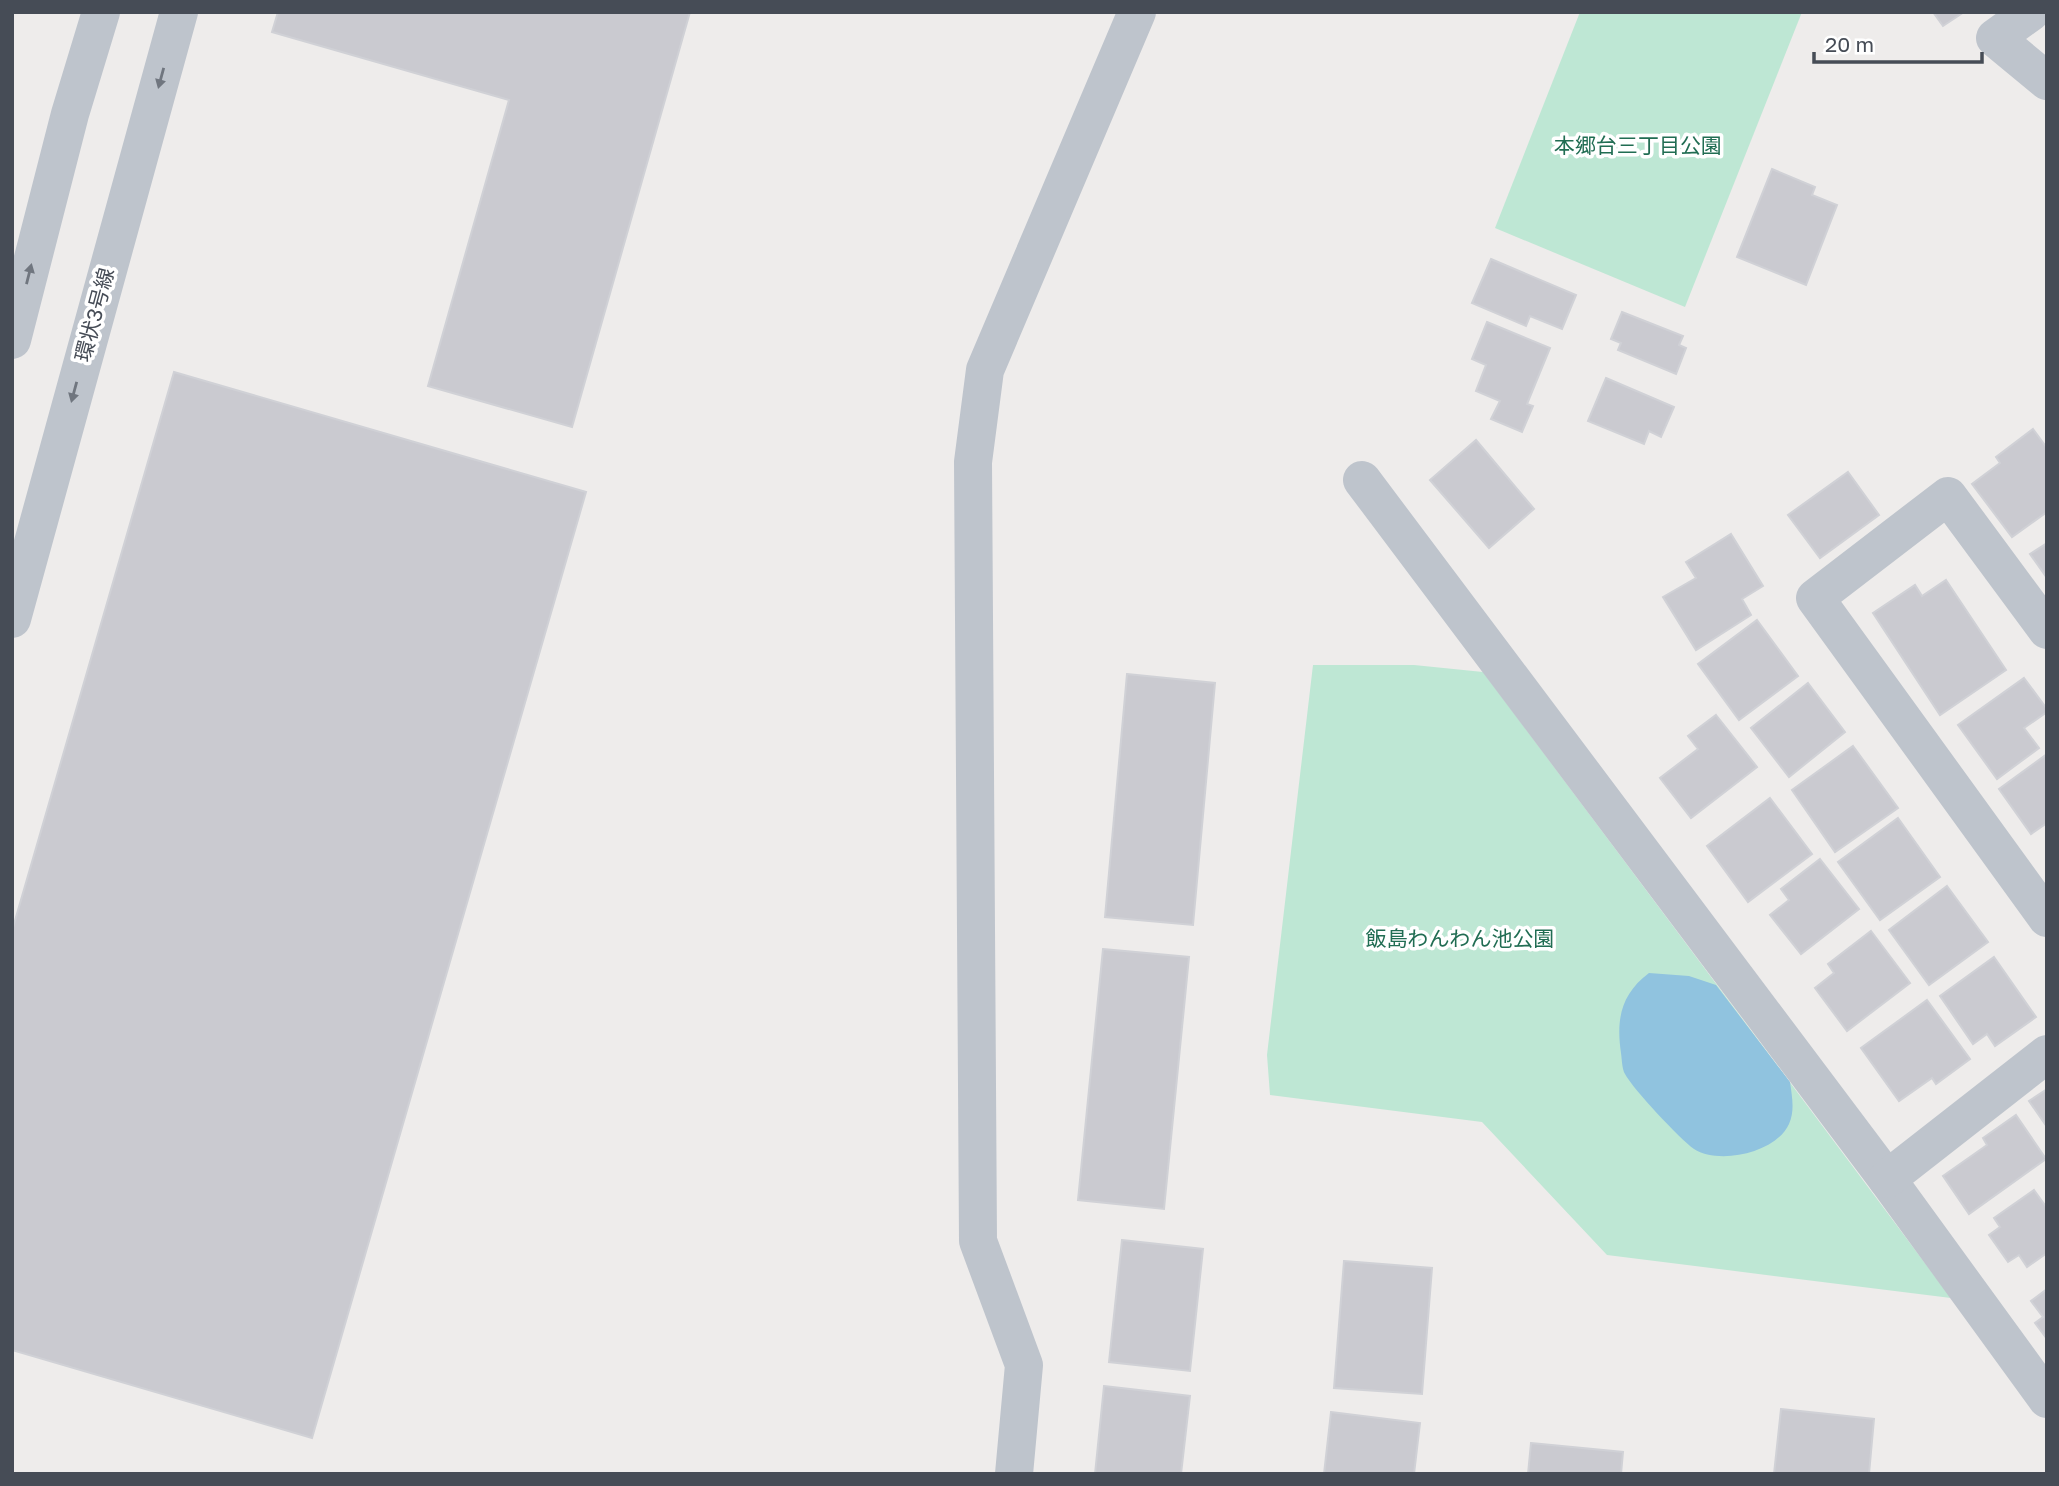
<svg xmlns="http://www.w3.org/2000/svg" width="2059" height="1486" font-family="'Golos Text','Noto Sans JP',sans-serif">
<rect width="100%" height="100%" fill="#eeeceb"/>
<!-- green -->
<g fill="#bee7d4">
<path d="M1580 12H1802L1685 307 1495 228Z"/>
<path d="M1313 665H1414L1483 672 1951 1298 1607 1255 1482 1122 1270 1095 1267 1055Z"/>
</g>
<!-- water -->
<path fill="#90c3df" d="M1649 973 1689 976 1716 985 1790 1082C1792 1096 1795 1111 1789 1124 1776 1153 1719 1165 1694 1149 1680 1139 1633 1089 1625 1074 1622 1069 1622 1060 1621 1053 1616 1019 1621 994 1649 973Z"/>
<!-- building -->
<g fill="#cacad0" stroke="#d0d1d6" stroke-width="2">
<path d="M278 12H690L572 427 428 386 509 100 272 32Z"/>
<path d="M1933 12H1964L1943 26Z"/>
<path d="M1772 169 1815 187 1812 195 1837 205 1806 285 1737 257Z"/>
<path d="M1491 259 1576 295 1562 329 1530 316 1526 326 1472 303Z"/>
<path d="M1622 312 1683 336 1679 345 1686 348 1676 374 1618 350 1621 343 1611 339Z"/>
<path d="M1487 322 1550 348 1527 404 1533 406 1522 432 1491 419 1500 401 1476 391 1486 365 1472 359Z"/>
<path d="M174 372 586 492 312 1438 12 1350V931Z"/>
<path d="M1606 378 1674 407 1661 437 1649 431 1644 444 1588 421Z"/>
<path d="M2033 429 2047 448V512L2012 537 1972 484 2000 463 1996 457Z"/>
<path d="M1476 440 1534 509 1489 548 1430 480Z"/>
<path d="M1848 472 1879 515 1820 558 1788 515Z"/>
<path d="M1731 534 1763 586 1742 599 1751 615 1696 650 1663 597 1696 578 1686 562Z"/>
<path d="M2047 543V578L2030 554Z"/>
<path d="M1946 580 2006 670 1940 715 1873 613 1915 585 1922 596Z"/>
<path d="M1757 620 1798 676 1739 720 1698 664Z"/>
<path d="M1127 674 1215 683 1193 925 1105 917Z"/>
<path d="M2024 678 2047 709V712L2024 728 2039 748 1997 779 1958 725Z"/>
<path d="M1808 683 1845 732 1789 777 1751 728Z"/>
<path d="M1716 715 1757 767 1691 818 1660 778 1698 749 1688 736Z"/>
<path d="M1853 746 1898 808 1835 852 1792 790Z"/>
<path d="M2047 754V823L2031 834 1999 789Z"/>
<path d="M1770 798 1812 854 1748 902 1707 846Z"/>
<path d="M1898 818 1940 877 1880 920 1838 862Z"/>
<path d="M1820 859 1859 909 1801 954 1770 915 1789 900 1781 889Z"/>
<path d="M1947 886 1988 942 1929 985 1889 930Z"/>
<path d="M1871 931 1910 983 1847 1031 1815 988 1834 973 1828 964Z"/>
<path d="M1103 949 1189 957 1164 1209 1078 1200Z"/>
<path d="M1994 957 2036 1017 1995 1046 1987 1034 1973 1044 1940 996Z"/>
<path d="M1927 1000 1970 1059 1936 1084 1932 1078 1899 1101 1861 1048Z"/>
<path d="M2047 1089V1127L2029 1101Z"/>
<path d="M2016 1115 2046 1159 1969 1214 1943 1176 1987 1145 1983 1138Z"/>
<path d="M2034 1190 2047 1208V1253L2027 1267 2019 1255 2008 1262 1989 1235 2000 1227 1994 1218Z"/>
<path d="M1122 1240 1203 1249 1190 1371 1109 1362Z"/>
<path d="M1344 1261 1432 1268 1422 1394 1334 1388Z"/>
<path d="M2047 1289V1339L2035 1323 2043 1317 2031 1301Z"/>
<path d="M1104 1386 1190 1396 1181 1474H1095Z"/>
<path d="M1781 1409 1874 1419 1869 1474H1774Z"/>
<path d="M1331 1412 1420 1423 1414 1474H1324Z"/>
<path d="M1531 1443 1623 1452 1621 1474H1528Z"/>
</g>
<g fill="none" stroke-linecap="round" stroke-linejoin="round">
<!-- minor -->
<g stroke="#bec4cc" stroke-width="38">
<path d="M2031 12 1995 38 2047 81"/>
<path d="M12 340 70 114 101 12"/>
<path d="M1362 480 1887 1179 2047 1399"/>
<path d="M12 619 179 12"/>
<path d="M2047 630 1948 496 1815 598 2047 918"/>
<path d="M1887 1179 2047 1054"/>
<path d="M1014 1474 1024 1365 978 1241 973 462 985 370 1137 12"/>
</g>
</g>
<!-- one-way arrows -->
<defs><path id="oneway-solid" d="M-6-.8H1V-3.2L6.5 0L1 3.2V.8H-6Z" transform="scale(1.75)"/></defs>
<g fill="#70767f">
<use href="#oneway-solid" transform="translate(161 78) rotate(105)"/>
<use href="#oneway-solid" transform="translate(29 274) rotate(-76)"/>
<use href="#oneway-solid" transform="translate(74 392) rotate(105)"/>
</g>
<g text-anchor="middle" stroke-width="7" stroke-linejoin="round" paint-order="stroke">
<!-- park labels -->
<g font-size="21" fill="#216d53" stroke="#fff">
<text x="1638" y="153">本郷台三丁目公園</text>
<text x="1460" y="946">飯島わんわん池公園</text>
</g>
<!-- street labels -->
<g font-size="21" fill="#464c56" stroke="#fff">
<text transform="translate(95 315) rotate(-75)" y="7">環状3号線</text>
</g>
</g>
<!-- border -->
<rect width="2059" height="1486" fill="none" stroke="#464c56" stroke-width="28"/>
<!-- scale -->
<path d="M1814 52v10h168v-10" fill="none" stroke="#464c56" stroke-width="3.5"/>
<text x="1825" y="52" font-size="21" fill="#464c56" stroke="#ffffff" stroke-width="5" paint-order="stroke">20 m</text>
</svg>
